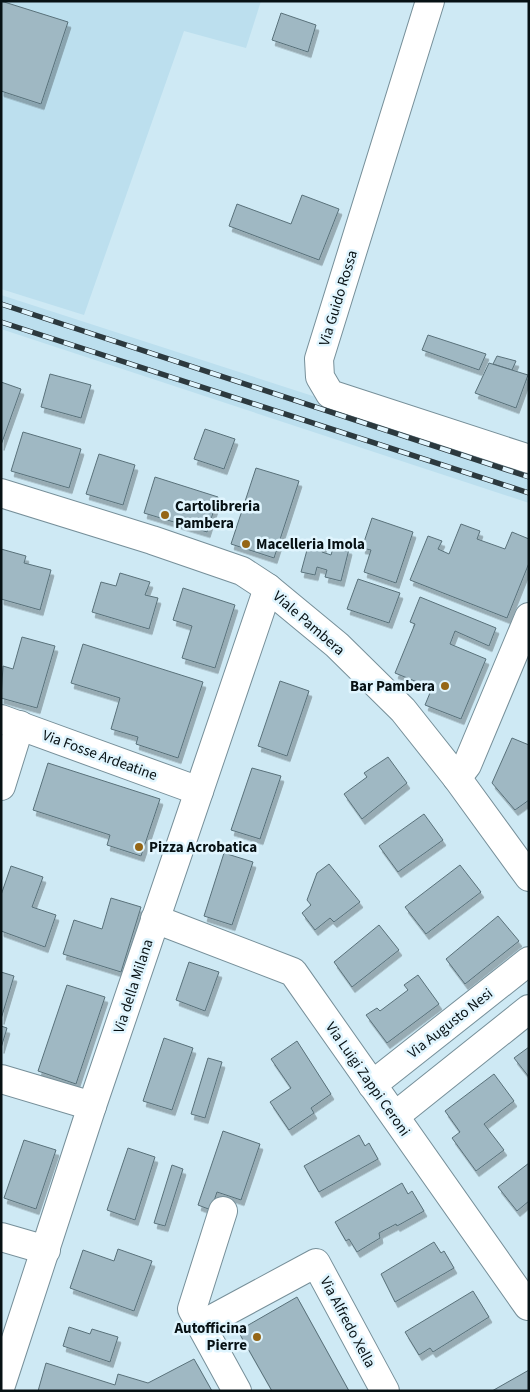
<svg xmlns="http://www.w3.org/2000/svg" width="530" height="1392" font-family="'Source Sans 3',sans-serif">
<defs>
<filter id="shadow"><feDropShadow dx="3" dy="5.5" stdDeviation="0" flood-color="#0004"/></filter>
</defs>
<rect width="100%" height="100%" fill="#cee9f4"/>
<!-- built -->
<g fill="#bcdfee">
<path d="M1 1H261L246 48 184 31 84 315 1 289Z"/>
<path d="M1 295 529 466V503L1 329Z"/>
</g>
<!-- building -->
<g fill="#9fb8c3" stroke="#59717a" filter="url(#shadow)">
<path d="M1 1 68 22 41 104 1 91Z"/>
<path d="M281 13 316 25 308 52 272 40Z"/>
<path d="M302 195 339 209 319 260 229 226 237 204 291 224Z"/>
<path d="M428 335 486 354 479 370 422 350Z"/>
<path d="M497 356 516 361 512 370 493 364Z"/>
<path d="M489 363 528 375 516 408 475 393Z"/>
<path d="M50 374 91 385 81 418 41 407Z"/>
<path d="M1 382 21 389 1 445Z"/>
<path d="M205 429 235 439 224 469 194 459Z"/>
<path d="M23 432 81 449 69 488 11 471Z"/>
<path d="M99 454 135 465 123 505 86 494Z"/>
<path d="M256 468 299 481 274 558 231 544Z"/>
<path d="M155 477 218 497 207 532 144 513Z"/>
<path d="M372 518 413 532 396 583 364 572 371 550 362 548Z"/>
<path d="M461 524 480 531 477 539 505 549 512 532 529 539V563L507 618 410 580 428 536 442 541 438 549 449 554Z"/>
<path d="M310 539 324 543 322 552 331 555 334 545 349 549 341 581 325 577 327 570 317 567 315 575 301 572Z"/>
<path d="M1 549 26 556 24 563 51 570 40 610 1 599Z"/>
<path d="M120 573 150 582 145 595 158 598 149 629 92 612 101 582 116 586Z"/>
<path d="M358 579 400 593 389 623 347 609Z"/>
<path d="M183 588 235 605 215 668 182 658 192 626 173 620Z"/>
<path d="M420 597 496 628 489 646 455 631 450 644 486 659 461 719 425 705 432 688 395 673 415 624 410 622Z"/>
<path d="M22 637 55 646 37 708 1 698 3 666 13 669Z"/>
<path d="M83 644 203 682 178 758 136 744 138 737 111 729 120 698 71 683Z"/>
<path d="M280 681 309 691 287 756 258 746Z"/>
<path d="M512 738 529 745V800L515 810 492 783Z"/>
<path d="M388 757 407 783 362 819 344 794 367 777 364 773Z"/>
<path d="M48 763 160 799 141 856 107 845 110 835 33 810Z"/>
<path d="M252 768 281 776 260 839 231 830Z"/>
<path d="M424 814 443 840 398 872 379 846Z"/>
<path d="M224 853 253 862 232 925 204 916Z"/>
<path d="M329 864 360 902 334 922 330 918 315 930 302 913 311 905 307 900 317 873Z"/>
<path d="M460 865 481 892 426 934 405 907Z"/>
<path d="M11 866 43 877 32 907 56 915 45 947 1 931V895Z"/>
<path d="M111 898 141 907 121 972 63 954 74 920 102 929Z"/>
<path d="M498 916 519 941 465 984 446 959Z"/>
<path d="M379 925 399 950 352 987 334 962Z"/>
<path d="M189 962 219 972 205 1011 176 1000Z"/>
<path d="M1 972 14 976 1 1019Z"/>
<path d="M418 975 439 1004 387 1043 366 1015 377 1008 380 1011 408 990 404 985Z"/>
<path d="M67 985 105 997 76 1084 38 1071Z"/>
<path d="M1 1026 7 1028 1 1048Z"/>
<path d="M164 1038 193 1048 172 1110 143 1101Z"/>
<path d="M297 1041 331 1094 311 1108 314 1113 289 1130 270 1102 291 1088 271 1059Z"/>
<path d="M529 1047V1077L514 1058Z"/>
<path d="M208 1058 222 1062 205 1118 191 1114Z"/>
<path d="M494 1074 514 1101 484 1124 504 1150 476 1171 452 1138 460 1132 445 1111Z"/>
<path d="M223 1131 260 1144 241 1200 217 1192 211 1210 198 1205Z"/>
<path d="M359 1135 365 1146 369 1143 378 1159 319 1192 304 1166Z"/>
<path d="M24 1140 56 1150 36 1209 4 1198Z"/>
<path d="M128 1148 155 1157 135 1220 107 1210Z"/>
<path d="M529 1163V1201L517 1211 498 1187Z"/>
<path d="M172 1165 183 1169 165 1226 154 1223Z"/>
<path d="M402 1183 408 1194 412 1191 424 1211 397 1226 396 1224 379 1233 380 1238 357 1252 349 1239 346 1241 335 1222Z"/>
<path d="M434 1242 441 1253 444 1251 454 1268 395 1302 381 1274Z"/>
<path d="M118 1249 152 1261 134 1311 70 1288 83 1250 114 1261Z"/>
<path d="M473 1291 489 1317 433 1352 430 1348 419 1355 405 1332Z"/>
<path d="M297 1297 349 1391H272L238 1331Z"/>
<path d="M69 1327 90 1334 92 1329 118 1337 110 1362 63 1346Z"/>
<path d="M194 1359 212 1391H38L46 1363 115 1385 118 1374 148 1383Z"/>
<path d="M529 1370V1391H492Z"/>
</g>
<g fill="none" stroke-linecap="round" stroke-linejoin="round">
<defs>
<g id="minor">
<path d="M430 1 319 359 320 377 330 394 529 459"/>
<path d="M1 493 152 540 242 571 268 588 337 645 403 710 457 778 529 877"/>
<path d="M1 719 199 791"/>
<path d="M457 778 467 765 529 617"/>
<path d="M1 786 20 725"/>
<path d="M155 919 293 972 528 1306"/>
<path d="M1 1079 92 1106"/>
<path d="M372 1085 529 961"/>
<path d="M395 1116 529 1009"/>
<path d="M223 1211 192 1309 237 1391"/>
<path d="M1 1237 46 1250"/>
<path d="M201 1325 316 1263 385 1391"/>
<path d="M1 1385 92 1106 268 588"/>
</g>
</defs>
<!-- minor casing -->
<use href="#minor" stroke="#768f99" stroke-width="30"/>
<!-- minor -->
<use href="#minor" stroke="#fff" stroke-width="28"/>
<defs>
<g id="rail">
<path d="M1 304 529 477"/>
<path d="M1 322 529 493"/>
</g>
</defs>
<!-- rail casing -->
<use href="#rail" stroke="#2c393e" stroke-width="5.5"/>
<!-- rail -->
<use href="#rail" stroke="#e0f5fe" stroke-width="4" stroke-dasharray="11" stroke-linecap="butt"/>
</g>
<!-- markers -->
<g fill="#956616" stroke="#e0f5fe" stroke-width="2">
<circle cx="165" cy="515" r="5"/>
<circle cx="246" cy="544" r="5"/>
<circle cx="445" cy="686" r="5"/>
<circle cx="139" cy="847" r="5"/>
<circle cx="257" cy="1337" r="5"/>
</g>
<g text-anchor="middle" stroke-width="5" stroke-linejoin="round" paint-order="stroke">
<!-- street labels -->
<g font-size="15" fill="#071114" stroke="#e0f5fe">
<text transform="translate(338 298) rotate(-73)" y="5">Via Guido Rossa</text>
<text transform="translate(309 623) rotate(41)" y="5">Viale Pambera</text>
<text transform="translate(100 755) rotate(20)" y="5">Via Fosse Ardeatine</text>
<text transform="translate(133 986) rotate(-72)" y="5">Via della Milana</text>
<text transform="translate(450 1023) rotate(-38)" y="5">Via Augusto Nesi</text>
<text transform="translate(368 1079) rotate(55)" y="5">Via Luigi Zappi Ceroni</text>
<text transform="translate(348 1322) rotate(62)" y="5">Via Alfredo Xella</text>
</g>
<!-- poi labels -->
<g font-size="15" font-weight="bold" fill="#071114" stroke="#e0f5fe" text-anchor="start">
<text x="175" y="511">Cartolibreria<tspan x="175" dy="17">Pambera</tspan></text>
<text x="256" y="549">Macelleria Imola</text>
<text x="435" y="691" text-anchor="end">Bar Pambera</text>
<text x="149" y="852">Pizza Acrobatica</text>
<text x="247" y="1333" text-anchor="end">Autofficina<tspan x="247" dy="17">Pierre</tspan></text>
</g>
</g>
<!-- border -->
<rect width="530" height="1392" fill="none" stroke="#071114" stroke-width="5"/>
</svg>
